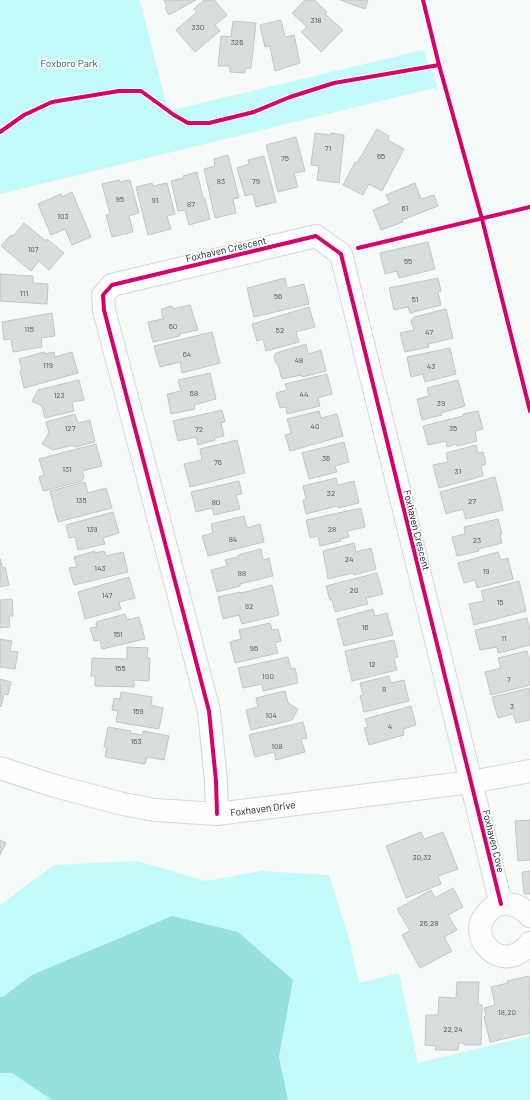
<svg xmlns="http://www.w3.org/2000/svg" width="530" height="1100" font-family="Barlow,sans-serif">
<rect width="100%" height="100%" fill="#f6fbfa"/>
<!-- green -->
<g fill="#c3fbfa">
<path d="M0 0H140L168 111 423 50 438 87 0 194Z"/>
<path d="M137 861 206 881 262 871 329 875 349 939 359 983 399 973 418 1063 530 1036V1100H288L279 1057 293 980 0 997V905L54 865Z"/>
<path d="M0 1073H12L52 1100H0Z"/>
</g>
<!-- water -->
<path fill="#96e0e0" d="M172 916 238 932 293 980 279 1057 288 1100H52L12 1073H0V997H3L32 975Z"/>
<!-- building -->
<g fill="#d9dddc" stroke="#c3c6c6">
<path d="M164 0H196L169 15 165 8 167 7Z"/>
<path d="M204 0H214L227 15 215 25 220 31 195 52 176 30 197 12 194 9Z"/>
<path d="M305 0H314L327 12 325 14 343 30 321 52 301 32 307 27 292 13Z"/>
<path d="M340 0H368L365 9Z"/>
<path d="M281 20 285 37 294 35 300 63 275 71 270 46 265 47 260 25Z"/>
<path d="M233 21 256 23 251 68H245V73L230 72V66H218L221 36 231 37Z"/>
<path d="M377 129 389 136 388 140 404 149 382 191 369 184 363 195 343 185 355 162 357 163Z"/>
<path d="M315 133 331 135V133L344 135 339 183 317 180 319 166 311 165Z"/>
<path d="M296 137 305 171 294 173 298 187 278 192 266 145Z"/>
<path d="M228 155 239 198 233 199 236 213 215 218 204 169 215 166 214 159Z"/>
<path d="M264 156 276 202 256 207 253 194 245 196 237 168 249 164 248 160Z"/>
<path d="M197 172 203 198H205L210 219 189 225 185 210 178 211 171 181 184 178 183 176Z"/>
<path d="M119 180 120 182 130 180 139 213 129 216 133 232 112 237 106 215 110 214 102 184Z"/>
<path d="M152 183 153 186 167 183 175 214 167 216 171 229 148 235 136 187Z"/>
<path d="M415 183 421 199 434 195 438 206 402 220 403 222 381 230 373 210 390 203 386 195Z"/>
<path d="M72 192 91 237 72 245 65 229 51 235 38 204 61 194 62 197Z"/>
<path d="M24 223 46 241 47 239 64 253 49 270 39 261 31 271 1 246 11 235 13 236Z"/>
<path d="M428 242 435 269 399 278 397 271 385 274 380 253Z"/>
<path d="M0 274 33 276V283L48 284 47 304 0 301Z"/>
<path d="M285 278 287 288 304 284 309 304 254 317 247 288Z"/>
<path d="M438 278 441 291 438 292 441 305 410 313 408 307 394 310 389 288Z"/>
<path d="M190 305 198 330 179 334 180 336 153 342 148 322 163 319 161 309 172 306 173 309Z"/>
<path d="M309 307 315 327 296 332 299 342 266 351 263 339 257 341 252 324Z"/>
<path d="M446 309 453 338 428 344 429 347 405 352 400 333 414 330 411 321 414 317Z"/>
<path d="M52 313 55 336 41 338 42 347 13 352 11 339 4 340 2 322Z"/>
<path d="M212 332 220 363 182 373 180 362 160 367 154 346Z"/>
<path d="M306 344 308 354 321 350 326 371 302 377 301 375 282 379 278 365 276 363 274 357 276 353Z"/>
<path d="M450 348 456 374 425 382 423 374 411 377 407 357Z"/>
<path d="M44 352 45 354 54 352 55 357 72 352 78 373 24 388 20 371H22L19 359Z"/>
<path d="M210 373 216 399 194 405 195 409 171 414 167 394 181 391 178 380Z"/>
<path d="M327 374 332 394 318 398 320 406 287 414 286 407 280 408 276 393 287 390 285 384Z"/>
<path d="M79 380 84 400 72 402 74 411 45 418 42 406 32 401 38 390Z"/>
<path d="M458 380 465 406 441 413 442 415 422 420 417 399 429 396 427 388Z"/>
<path d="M222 410 225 422 221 423 224 436 214 438 215 440 198 445 196 437 178 441 173 421Z"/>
<path d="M319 411 321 418 337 414 343 436 290 451 285 435 291 433 287 419Z"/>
<path d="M478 411 483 429 475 431 477 441 457 446 456 444 447 447 446 441 428 445 423 426 463 416V414Z"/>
<path d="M75 414 78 423 90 420 95 442 75 447 74 445 53 450 42 444 49 433 46 422Z"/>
<path d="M237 440 245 473 190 487 184 464 202 460 200 449Z"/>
<path d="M344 442 349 462 335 466 337 472 309 479 302 453Z"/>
<path d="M96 444 102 466 82 471 84 477 82 481 43 491 39 477 44 475 39 459Z"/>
<path d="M476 445 478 453 483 452 486 464 481 466 483 476 439 488 433 465 448 462 446 453Z"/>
<path d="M495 477 503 510 466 519 463 509 446 514 440 492Z"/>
<path d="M336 478 338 485 354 481 359 503 338 508 337 506 306 514 303 500 306 499 303 486Z"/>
<path d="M239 481 242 494 236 495 240 509 214 515 212 508 196 512 191 492Z"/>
<path d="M85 482 88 493 106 488 112 508 58 522 50 491Z"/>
<path d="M361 508 365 527 347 531 349 537 340 539 341 541 320 546 318 536 310 538 306 520Z"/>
<path d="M113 512 119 533 103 538 105 544 78 550 75 537 69 538 66 525Z"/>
<path d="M244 516 247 528 260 524 264 542 208 556 202 536 213 533 211 524Z"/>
<path d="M498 519 502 534H500L502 543 478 549 479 551 457 556 452 537 465 534 464 527Z"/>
<path d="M354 543 356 552 371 548 376 569 354 575 353 573 328 579 323 551Z"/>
<path d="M261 549 263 560 269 558 273 576 240 584V586L217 592 211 570 227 566 225 560 238 557V555Z"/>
<path d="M95 551V553L104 551 106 556 123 552 128 572 74 585 69 568 77 567 74 557Z"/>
<path d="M498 552 501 560 508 558 513 579 477 588 475 580 464 583 458 563Z"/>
<path d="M0 559 3 568 5 567 9 585 0 587Z"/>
<path d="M377 573 383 594 366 598 368 604 335 612 332 600H330L326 586Z"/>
<path d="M129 577 135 598 119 602 121 609 85 619 78 592Z"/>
<path d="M519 581 526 611 474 625 469 604 484 601 481 591Z"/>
<path d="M272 585 279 615 242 624 239 615 223 619 218 597 240 592 241 593Z"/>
<path d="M12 599 13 616H9L10 627 0 628V600Z"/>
<path d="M373 609 375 616 387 613 393 635 371 640V639L344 646 337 619Z"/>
<path d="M125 614 127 620 139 617 145 639 102 649 100 640 94 641 90 628 97 627 96 622Z"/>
<path d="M527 618 530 631V645L498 653 497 647 480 650 475 630Z"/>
<path d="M270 623 272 630 278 629 281 641 275 643 278 653 235 663 230 642 241 639 239 630Z"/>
<path d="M0 639 12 641 10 651 18 652 15 669 0 667Z"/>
<path d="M394 640 398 657 394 658 397 670 352 681 345 651Z"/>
<path d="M127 647 148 648 147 658H150L149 681 134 680V687L95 686V676H91L92 658 127 659Z"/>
<path d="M527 651 530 662V685L491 695 485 672 501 668 498 658Z"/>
<path d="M288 657 291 669 295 668 298 683 263 691 262 684 243 688 238 668Z"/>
<path d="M389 676 391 683 404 680 409 701 364 712 360 696 363 695 360 683Z"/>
<path d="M0 679 11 682 8 695 4 694 1 707Z"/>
<path d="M530 688V720L516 723 513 714 498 718 492 697Z"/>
<path d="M285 691 288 703 298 709 292 720 251 730 246 710 258 707 256 698Z"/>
<path d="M121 692 152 697 151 705 163 708 159 729 116 722 118 711 112 710 114 698 120 699Z"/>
<path d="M411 706 416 725 403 729 404 735 369 745 364 728 368 727 365 719Z"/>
<path d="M303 722 307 738 301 739 305 752 276 760 274 752 255 757 249 735Z"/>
<path d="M108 727 131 731 130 733 142 735 143 731 169 736 164 760 147 757 145 764 105 757 107 747H104Z"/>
<path d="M530 820V860L518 861 515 821Z"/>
<path d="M421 832 424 839 443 832 458 869 438 876 441 884 406 898 386 846Z"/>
<path d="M0 840 6 843 0 855Z"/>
<path d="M530 871V894H524L522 872Z"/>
<path d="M453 888 463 907 448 915 457 930 444 937 452 951 420 968 402 935 410 931 397 909 431 890 435 898Z"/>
<path d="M529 976 530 1033 490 1042 484 1017 486 1016 484 1008 495 1005 491 987 508 983 507 981Z"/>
<path d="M457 982H479L478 1004 482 1005 481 1045H464V1043H459L458 1050H435L436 1046 425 1045 426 1015H438L439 997 456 998Z"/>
</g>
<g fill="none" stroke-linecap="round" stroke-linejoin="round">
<defs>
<g id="street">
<path d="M217 814 216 781 209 711 104 310 103 295 112 285 316 236 341 254 501 904"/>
<path d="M530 916C523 908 515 903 504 904 498 904 492 907 488 912 463 936 503 978 530 943"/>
</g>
<g id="secondary">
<path id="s1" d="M0 768 55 786 123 804 155 810 217 814 471 782 530 771"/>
</g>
</defs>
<!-- street casing -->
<use href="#street" stroke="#d3d7d6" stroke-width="24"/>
<!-- secondary casing -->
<use href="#secondary" stroke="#d3d7d6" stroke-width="24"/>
<!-- street -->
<use href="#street" stroke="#fefefe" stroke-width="22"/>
<!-- secondary -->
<use href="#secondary" stroke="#fefefe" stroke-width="22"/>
<defs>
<g id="cycleway">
<path d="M423 0 439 65 482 219 530 411"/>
<path d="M0 132 24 115 52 102 119 91H141L174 115 188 123H209L254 112 290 97 334 83 439 65"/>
<path d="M358 248 530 207"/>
<path d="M217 814 216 781 209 711 104 310 103 295 112 285 316 236 341 254 501 904"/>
</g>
</defs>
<!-- cycleway casing -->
<use href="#cycleway" stroke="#fff" stroke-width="6"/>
<!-- cycleway -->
<use href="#cycleway" stroke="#d6006c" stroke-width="4"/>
</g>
<g text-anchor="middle" stroke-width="3.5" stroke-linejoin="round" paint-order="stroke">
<!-- number labels -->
<g font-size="8" fill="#505252">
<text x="316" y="23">318</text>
<text x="198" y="30">330</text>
<text x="237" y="45">326</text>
<text x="328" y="151">71</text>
<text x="381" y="159">65</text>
<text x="285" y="161">75</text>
<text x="221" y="184">83</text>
<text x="256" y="184">79</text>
<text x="120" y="202">95</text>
<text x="155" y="203">91</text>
<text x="191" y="207">87</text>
<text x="405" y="211">61</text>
<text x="63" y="219">103</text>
<text x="33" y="252">107</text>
<text x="408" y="264">55</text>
<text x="24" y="296">111</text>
<text x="278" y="299">56</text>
<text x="415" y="302">51</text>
<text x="173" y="329">60</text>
<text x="29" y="332">115</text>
<text x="280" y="333">52</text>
<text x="429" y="335">47</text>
<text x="187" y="357">64</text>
<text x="299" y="363">48</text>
<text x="48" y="368">119</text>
<text x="431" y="369">43</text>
<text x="194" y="396">68</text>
<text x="304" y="397">44</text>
<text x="59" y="398">123</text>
<text x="441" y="406">39</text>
<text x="315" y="429">40</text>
<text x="70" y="431">127</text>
<text x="453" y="431">35</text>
<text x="199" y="432">72</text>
<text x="326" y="461">36</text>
<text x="218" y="465">76</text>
<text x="67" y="472">131</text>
<text x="458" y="474">31</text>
<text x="331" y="496">32</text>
<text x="81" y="503">135</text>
<text x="472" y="504">27</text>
<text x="216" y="505">80</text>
<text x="92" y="532">139</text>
<text x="332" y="532">28</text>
<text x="233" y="542">84</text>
<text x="477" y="543">23</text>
<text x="349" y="562">24</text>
<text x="100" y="571">143</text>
<text x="486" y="574">19</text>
<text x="242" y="576">88</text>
<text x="354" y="593">20</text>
<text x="107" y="598">147</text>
<text x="500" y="605">15</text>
<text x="249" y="609">92</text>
<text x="365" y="630">16</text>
<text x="118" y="637">151</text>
<text x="504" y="641">11</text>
<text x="254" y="651">96</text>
<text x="372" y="667">12</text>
<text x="120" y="671">155</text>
<text x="268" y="679">100</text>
<text x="509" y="682">7</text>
<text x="384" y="692">8</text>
<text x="512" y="709">3</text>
<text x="138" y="714">159</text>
<text x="271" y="718">104</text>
<text x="390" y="729">4</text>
<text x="136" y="744">163</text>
<text x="277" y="749">108</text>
<text x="422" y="860">30,32</text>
<text x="429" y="926">26,28</text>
<text x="507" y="1015">18,20</text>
<text x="453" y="1032">22,24</text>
</g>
<!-- park labels -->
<g font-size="10" fill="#2c5b5a" stroke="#fff">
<text x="69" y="67">Foxboro Park</text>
</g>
<!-- street labels -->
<g font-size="10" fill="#222424" stroke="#fff">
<text transform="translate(226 249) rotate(-13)" y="4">Foxhaven Crescent</text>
<text transform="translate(417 530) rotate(76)" y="4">Foxhaven Crescent</text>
<text dy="4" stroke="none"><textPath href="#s1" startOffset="269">Foxhaven Drive</textPath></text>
<text transform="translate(494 841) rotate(76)" y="4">Foxhaven Cove</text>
</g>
</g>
</svg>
